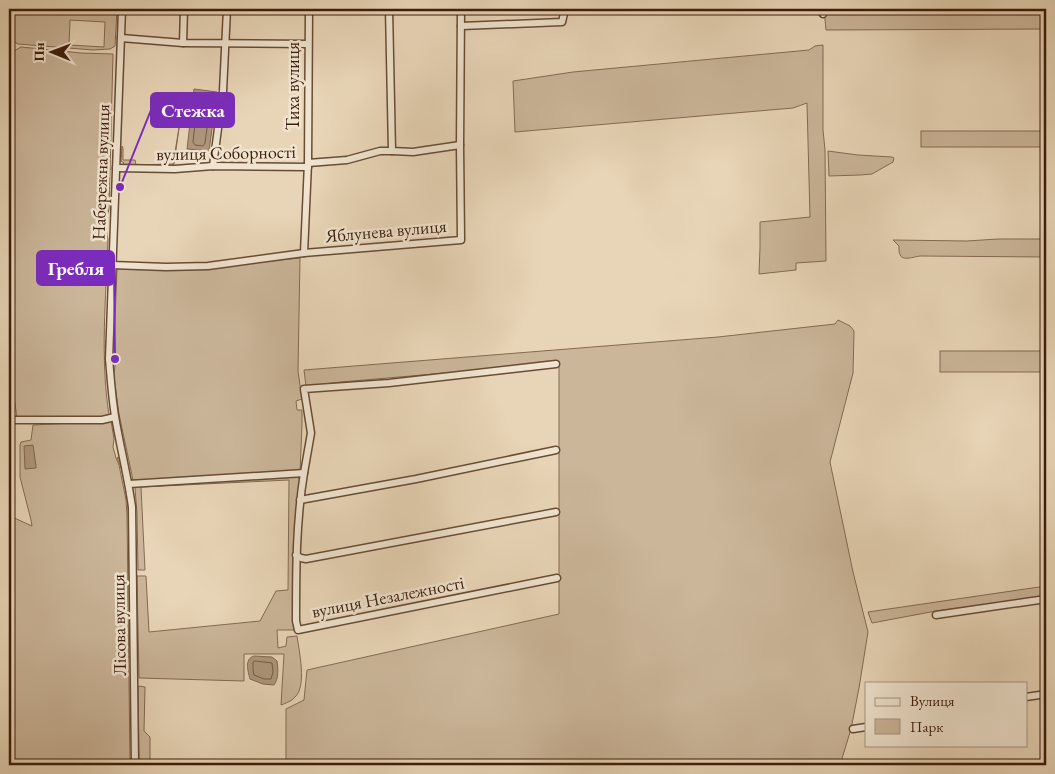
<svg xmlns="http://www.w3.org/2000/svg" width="1055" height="774" font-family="'EB Garamond',serif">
<rect width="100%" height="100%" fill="#e8d5b7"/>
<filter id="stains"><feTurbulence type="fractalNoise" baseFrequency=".004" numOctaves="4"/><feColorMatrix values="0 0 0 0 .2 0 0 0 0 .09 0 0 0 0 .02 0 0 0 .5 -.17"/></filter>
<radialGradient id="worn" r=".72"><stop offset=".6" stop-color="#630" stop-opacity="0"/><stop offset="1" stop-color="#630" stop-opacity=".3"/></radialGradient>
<!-- green -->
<g fill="#cbb69a" stroke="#846a52" fill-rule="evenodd">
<path d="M9 9H117L115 46 110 49 93 50 18 44C4 37 9 22 9 9ZM70 20 105 22 104 47 69 45Z"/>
<path d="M824 9H1046V29L826 30Z"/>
<path d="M823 45V130L825 150 826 261 796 263V270L759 274 760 248V222L810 217 807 103 793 108 515 132 513 81 573 72 809 50 815 46Z"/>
<path d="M21 47 81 53 113 54 109 210C105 220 105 228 108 239 106 298 100 357 109 415L101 417H17C15 408 16 397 9 391V54Z"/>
<path d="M179 128 174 164 171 167 127 166 123 164 124 163 121 161 122 146 123 148V160H135L136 165 173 164Z"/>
<rect x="921" y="131" width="125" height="16"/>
<path d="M828 151 858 155 892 157 894 158 893 162 872 174 860 175 829 176Z"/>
<path d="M998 239H1046V257L920 256C908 258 898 263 899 246L893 240 967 241Z"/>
<path d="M300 258 298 371 302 399 296 401 297 410H302V425L300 472 135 482V480H133L119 414 114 377C114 366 118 357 114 346L117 270 119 267H208Z"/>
<path d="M838 320 850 326 854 331 853 373 830 462 853 572 868 632 859 688 851 729 840 765H286V709L304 700 307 670 559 614V361L492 369 341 382 306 386 304 370 718 337 835 324Z"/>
<rect x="940" y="351" width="106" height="21"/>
<path d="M111 421 114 439 113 447 116 458 119 465 126 500 127 515 130 765H9V561L10 559H9V423H13L12 517 32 526 31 520 20 477V445L21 442 31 440 33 425Z"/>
<path d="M118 457 122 464 129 503 133 765H132L128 510C127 494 124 472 117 458Z"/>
<path d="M296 476 300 480 295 630H277L278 648 286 646 287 637 297 636C299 650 307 687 295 697 292 701 286 703 281 705L284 654H244V681L139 678 137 576H146L149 632 260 621 276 591 288 590 289 480 141 487 145 570H138L137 512 135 489 136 486Z"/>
<path d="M1046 586V596L936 611 872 623 868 612Z"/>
<path d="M139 686 145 687 144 731 150 737V765H139L138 687Z"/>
</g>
<!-- water -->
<g fill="#ae977c" stroke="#81674e">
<path d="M194 89 217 92 209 151 187 149Z"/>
<path d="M33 445 36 466V468L25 469 24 446Z"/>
<path d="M254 656 272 657 277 661C278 669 279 678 274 685L263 684 250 679C248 671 244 659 254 656Z"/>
</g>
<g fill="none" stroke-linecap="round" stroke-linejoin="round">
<!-- shore -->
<g stroke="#765a43" stroke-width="1">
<path d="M201 95 209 96 211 98 205 143 203 146 195 145 193 142 198 97Z"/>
<path d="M255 661 272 663 273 672 271 679H264L254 675 253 670V662Z"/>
</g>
<defs>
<g id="minor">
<path d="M122 9 109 359C111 380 112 401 116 422 121 450 128 478 132 507L135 765"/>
<path d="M389 9 392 151 413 152 460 145"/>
<path d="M822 9 823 14"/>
<path d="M461 26 562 22 565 9"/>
<path d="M121 38 183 43 308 44"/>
<path d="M183 43 184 9"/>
<path d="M308 163 347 160 380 151H392"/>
<path d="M213 166 223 91 227 9"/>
<path d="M116 168 175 169 213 166 308 167"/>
<path d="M304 253 308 163 309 9"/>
<path d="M112 265 166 267 208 266 304 253 461 240 460 145 461 9"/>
<path d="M9 420H102L115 417"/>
<path d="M304 473C296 522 296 572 296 621L298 630 557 578"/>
<path d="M129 484 304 473 311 433 304 389 389 383 556 364"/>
<path d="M300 500 416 479 556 450"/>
<path d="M296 555 301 558 306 559 556 512"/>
<path d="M936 615 1046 599"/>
<path d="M1026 697 1046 694"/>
<path d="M853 729 866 727"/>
</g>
</defs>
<!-- minor casing -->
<use href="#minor" stroke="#684c35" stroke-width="9"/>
<!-- minor -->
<use href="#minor" stroke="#f0e4d0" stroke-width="6"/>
</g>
<g text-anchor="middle" stroke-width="5" stroke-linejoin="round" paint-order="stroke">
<!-- street labels -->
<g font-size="18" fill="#3d1e0a" stroke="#f0e4d0">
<text transform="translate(293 86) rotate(-90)" y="6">Тиха вулиця</text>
<text transform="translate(226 153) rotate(-1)" y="6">вулиця Соборності</text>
<text transform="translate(101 172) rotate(-88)" y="6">Набережна вулиця</text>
<text transform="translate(386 231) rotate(-5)" y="6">Яблунева вулиця</text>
<text transform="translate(388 597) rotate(-11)" y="6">вулиця Незалежності</text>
<text transform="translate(119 625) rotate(-91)" y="6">Лісова вулиця</text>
</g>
</g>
<!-- callouts -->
<path fill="none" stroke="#7b2cbf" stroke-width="2" d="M120 187L151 110M115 359L114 268"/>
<g fill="#7b2cbf" stroke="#f0e4d0" stroke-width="2">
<circle cx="120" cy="187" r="5"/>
<circle cx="115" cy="359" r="5"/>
</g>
<g fill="#7b2cbf" stroke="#7b2cbf" stroke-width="2">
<rect x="151" y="93" width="83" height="34" rx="5"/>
<rect x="37" y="251" width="77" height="34" rx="5"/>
</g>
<g font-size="19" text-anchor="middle" font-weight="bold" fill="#fff">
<text x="193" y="117">Стежка</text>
<text x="76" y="275">Гребля</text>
</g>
<!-- margin -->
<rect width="1055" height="774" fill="none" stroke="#e8d5b7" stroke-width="30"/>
<rect x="10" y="10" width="1035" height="754" fill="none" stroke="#3d1e0a" stroke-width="2.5"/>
<rect x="15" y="15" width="1025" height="744" fill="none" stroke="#3d1e0a"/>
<!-- legend -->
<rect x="865" y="682" width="162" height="65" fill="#f0e4d0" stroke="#a89581"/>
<rect x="875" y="698" width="25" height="8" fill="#f0e4d0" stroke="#a89581"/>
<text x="910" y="706" font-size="15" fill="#3d1e0a">Вулиця</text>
<rect x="875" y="719" width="25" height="15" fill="#cbb69a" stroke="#a89581"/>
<text x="910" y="732" font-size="15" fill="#3d1e0a">Парк</text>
<!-- north arrow -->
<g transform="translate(52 52) rotate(271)" stroke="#f0e4d0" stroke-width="4" paint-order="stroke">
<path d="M0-4L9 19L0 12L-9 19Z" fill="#3d1e0a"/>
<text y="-8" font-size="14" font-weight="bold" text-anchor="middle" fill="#3d1e0a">Пн</text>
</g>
<rect width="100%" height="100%" filter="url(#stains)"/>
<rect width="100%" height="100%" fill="url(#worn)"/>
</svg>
